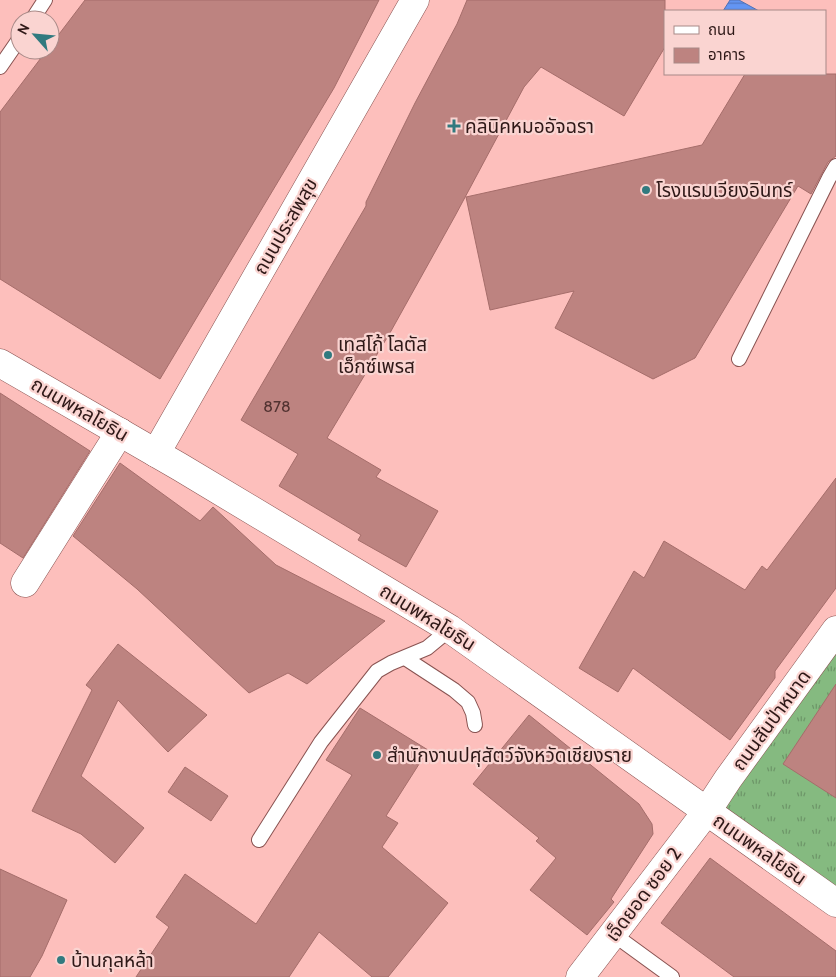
<svg xmlns="http://www.w3.org/2000/svg" width="836" height="977" font-family="Cabin,'Noto Sans Thai',sans-serif">
<defs>
<pattern id="grass-tufts" width="24" height="20" patternUnits="userSpaceOnUse" patternTransform="scale(1.25)"><rect width="24" height="20" fill="#85ba80"/><path d="M3 7l-1-3M5 7V3M7 7l1-3M15 17l-1-3M17 17v-4M19 17l1-3" fill="none" stroke="#6d9668"/></pattern>
<pattern id="water-rules" width="6" height="5" patternUnits="userSpaceOnUse" patternTransform="scale(1.25)"><rect width="6" height="5" fill="#6395f3"/><path d="M0 2.5h6" fill="none" stroke="#5279c4"/></pattern>
</defs>
<rect width="100%" height="100%" fill="#fdbfbc"/>
<!-- grass -->
<path fill="url(#grass-tufts)" d="M836 619V903L707 811Z"/>
<!-- water -->
<path fill="url(#water-rules)" stroke="#5370b1" d="M730 0H739L759 11H723Z"/>
<!-- building -->
<g fill="#bd8380" stroke="#a56d6a">
<path d="M85 0H379L334 88 160 379 0 279V112L47 50H50V46Z"/>
<path d="M467 0H665V47L624 116 541 67 524 87 455 216 391 331 327 438 381 470 376 477 438 511 406 567 358 540 361 535 279 486 298 454 241 420 366 206V202L415 103 457 24Z"/>
<path d="M745 74H836V156L828 162 811 194 798 186 695 358 653 379 555 328 574 291 490 310 466 197 702 145Z"/>
<path d="M0 393 90 451 23 558 0 543Z"/>
<path d="M120 463 200 521 213 507 276 565 385 621 307 684 288 673 249 693 137 589 73 536Z"/>
<path d="M836 478V588L775 671V678L730 740 633 668 618 692 579 668 634 571 644 578 664 541 745 590 762 566 767 570Z"/>
<path d="M118 644 207 715 168 752 118 700 81 776 144 828 115 863 81 834 32 811 92 690 86 685Z"/>
<path d="M836 684V798L783 764Z"/>
<path d="M360 708 428 750 386 816 398 823 382 847 448 903 388 977H372L319 932 289 977H136L169 927 156 917 185 874 256 924 352 775 326 760Z"/>
<path d="M529 715 639 804 652 824 653 834 611 899 614 902 587 935 530 890 556 858 536 841 539 838 473 784Z"/>
<path d="M185 767 228 796 211 821 168 792Z"/>
<path d="M710 858 836 951V977H734L661 923Z"/>
<path d="M0 869 67 900 42 956 30 977H0Z"/>
</g>
<g fill="none" stroke-linecap="round" stroke-linejoin="round">
<defs>
<g id="service">
<path d="M32 20 45 0"/>
<path d="M0 67 20 38"/>
<path d="M739 359 829 178 836 166"/>
<path d="M405 658 454 690 468 702 473 713 475 725"/>
<path d="M259 840 321 742 377 671 391 663 427 648 450 629"/>
<path d="M613 934 672 977"/>
</g>
<g id="minor">
<path d="M25 583 120 432"/>
<path d="M707 811 728 779 836 630"/>
</g>
<g id="tertiary">
<path d="M156 453 415 0"/>
<path d="M580 977 707 811"/>
</g>
<path id="secondary" d="M0 363 180 467 450 629 836 903"/>
</defs>
<!-- service casing -->
<use href="#service" stroke="#895351" stroke-width="16"/>
<!-- minor casing -->
<use href="#minor" stroke="#895351" stroke-width="29"/>
<!-- tertiary casing -->
<use href="#tertiary" stroke="#895351" stroke-width="29"/>
<!-- secondary casing -->
<use href="#secondary" stroke="#895351" stroke-width="29"/>
<!-- service -->
<use href="#service" stroke="#fff" stroke-width="14"/>
<!-- minor -->
<use href="#minor" stroke="#fff" stroke-width="28"/>
<!-- tertiary -->
<use href="#tertiary" stroke="#fff" stroke-width="28"/>
<!-- secondary -->
<use href="#secondary" stroke="#fff" stroke-width="28"/>
</g>
<!-- markers -->
<g fill="#317a7f" stroke="#fad4d1" stroke-width="2">
<path d="M451.5 118.5h5v5h5v5h-5v5h-5v-5h-5v-5h5z"/>
<circle cx="646" cy="190" r="5"/>
<circle cx="328" cy="355" r="5"/>
<circle cx="377" cy="755" r="5"/>
<circle cx="61" cy="960" r="5"/>
</g>
<g text-anchor="middle" stroke-width="4.5" stroke-linejoin="round" paint-order="stroke">
<!-- number labels -->
<g font-size="16" fill="#523331">
<text x="277" y="412">878</text>
</g>
<!-- poi labels -->
<g font-size="19" fill="#2e1817" stroke="#fad4d1" text-anchor="start">
<text x="465" y="133">คลินิคหมออัจฉรา</text>
<text x="656" y="197">โรงแรมเวียงอินทร์</text>
<text x="338" y="351">เทสโก้ โลตัส<tspan x="338" dy="22">เอ็กซ์เพรส</tspan></text>
<text x="387" y="762">สำนักงานปศุสัตว์จังหวัดเชียงราย</text>
<text x="71" y="967">บ้านกุลหล้า</text>
</g>
<!-- street labels -->
<g font-size="19" fill="#2e1817" stroke="#fad4d1">
<text transform="translate(285 226) rotate(-60)" y="7">ถนนประสพสุข</text>
<text transform="translate(80 409) rotate(30)" y="7">ถนนพหลโยธิน</text>
<text transform="translate(428 617) rotate(32)" y="7">ถนนพหลโยธิน</text>
<text transform="translate(771 720) rotate(-54)" y="7">ถนนสันป่าหนาด</text>
<text transform="translate(760 849) rotate(35)" y="7">ถนนพหลโยธิน</text>
<text transform="translate(643 894) rotate(-53)" y="7">เจ็ดยอด ซอย 2</text>
</g>
</g>
<!-- legend -->
<rect x="664" y="10" width="162" height="65" fill="#fad4d1" stroke="#a88987"/>
<rect x="674" y="26" width="25" height="8" fill="#ffffff" stroke="#a88987"/>
<text x="708" y="35" font-size="15" fill="#2e1817">ถนน</text>
<rect x="674" y="48" width="25" height="15" fill="#bd8380" stroke="#a88987"/>
<text x="708" y="60" font-size="15" fill="#2e1817">อาคาร</text>
<!-- north arrow -->
<g transform="translate(35 35) rotate(297)"><circle r="24" fill="#fad4d1" stroke="#a88987"/>
<path d="M0-4L9 19L0 12L-9 19Z" fill="#317a7f"/>
<text y="-8" font-size="14" font-weight="bold" text-anchor="middle" fill="#2e1817">N</text>
</g>
</svg>
